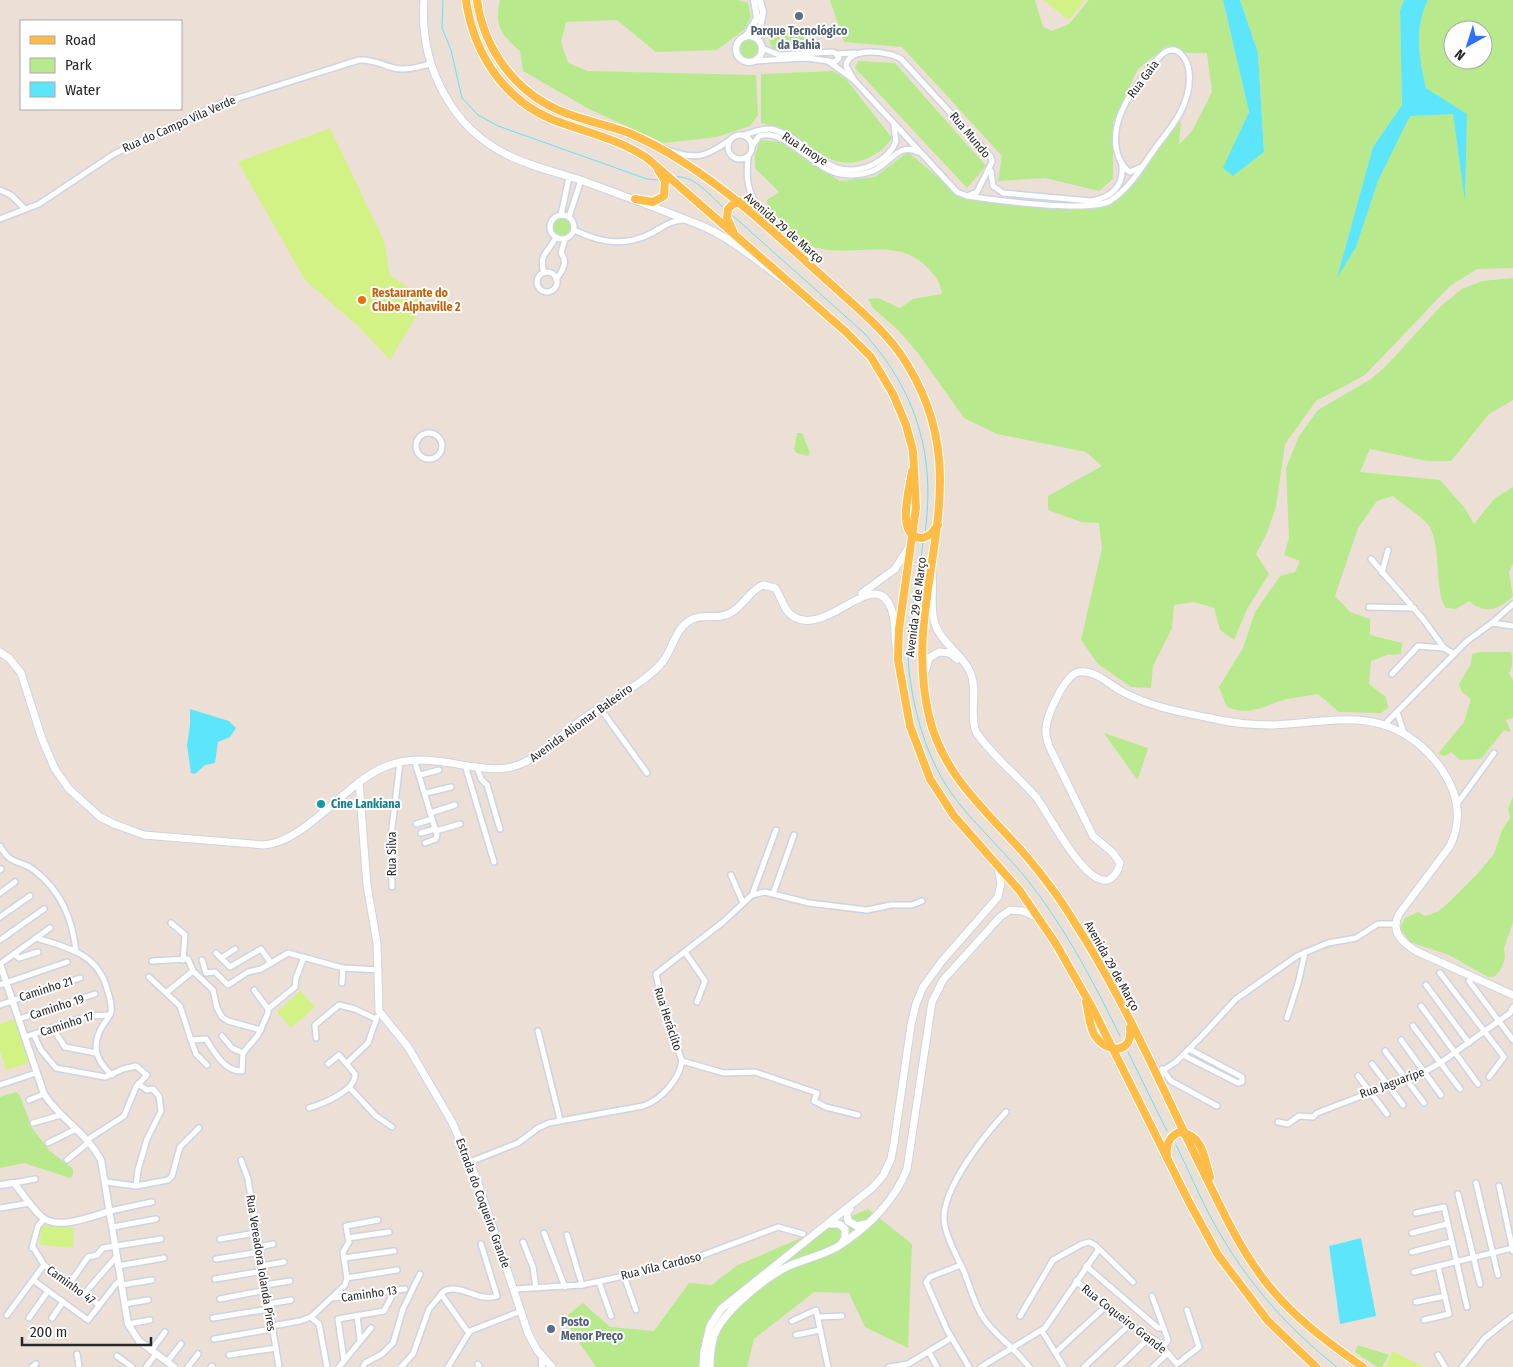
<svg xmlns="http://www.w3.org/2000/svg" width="1513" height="1367" font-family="'Fira Sans Condensed',sans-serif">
<rect width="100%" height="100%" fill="#ece0d6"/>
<!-- green -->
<g fill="#b8e98c" fill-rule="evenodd">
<path d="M500 0H738L748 3 751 16 745 29 717 50 656 52 617 20 566 22 561 42 568 63 588 71 756 75 758 115 750 126 717 137 664 143 591 110 523 71 520 51C501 35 494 25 500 0Z"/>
<path d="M830 0H1035L1043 27 1052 31 1069 24 1089 0H1223L1249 112 1224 168 1264 152 1258 53 1240 0H1404L1400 10 1402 105 1373 147 1338 275 1356 247 1378 181 1410 116 1453 113 1465 197 1467 114 1426 88C1419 58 1414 28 1428 0H1513V268L1477 269 1450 286 1365 375 1316 401 1285 444 1276 507 1267 533 1256 554 1269 574 1247 609 1234 640 1220 630 1214 608 1194 602 1174 605 1172 628 1153 666 1151 688 1131 687 1098 664 1081 640 1102 548 1099 523 1081 522 1048 510V496L1102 466 1086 452 997 434 964 418 918 353 899 331 873 308 868 299 878 298 900 308 913 299 942 294C940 281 936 277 928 268 897 235 852 259 814 247 795 241 781 221 768 206L767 200 779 192 755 168V155L760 140 780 142 840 181 875 177 908 152 961 197 1101 207 1117 201 1181 119 1179 145 1192 131 1212 92 1207 53H1187L1167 46 1138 69 1113 122V179L1099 191 1045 178 998 181 1002 156 902 47 844 42ZM1453 30H1483V60H1453Z"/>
<path d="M767 33H802L813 45 773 51Z"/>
<circle cx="749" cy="49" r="11"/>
<path d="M858 61 895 63 986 166 967 188 855 68Z"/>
<path d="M833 71 846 79 892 138C884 149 879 153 866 159 829 174 810 140 780 128 774 126 767 125 761 123V74Z"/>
<circle cx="562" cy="227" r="10"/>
<path d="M1513 278V400L1489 414 1451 461H1427L1370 449 1360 472 1440 480 1464 507 1474 524 1494 499 1513 487V564L1509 572 1513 596C1499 610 1485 615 1469 601L1456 609 1446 608C1434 594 1442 546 1429 526 1423 517 1402 504 1393 496L1377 501 1358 528 1335 596 1350 612 1370 619V635L1402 643 1401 654 1387 655 1371 661 1369 684 1386 697 1388 708 1381 713 1339 712 1318 694C1308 696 1297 697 1287 699 1264 705 1252 717 1227 707L1219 687 1243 648 1255 612 1280 576 1295 572 1300 561 1284 555 1289 538 1286 468 1299 436 1318 410 1371 379 1387 365 1441 306 1462 289 1482 281Z"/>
<path d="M797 433H802L810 453 808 456 796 453 794 449Z"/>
<path d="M1481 652H1511C1513 659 1513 667 1509 673L1513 680V718L1506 720 1511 732 1504 730 1481 759 1460 760 1451 752 1445 756 1438 754 1464 722 1471 699 1462 692 1459 684 1471 664 1472 654Z"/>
<path d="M1104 733 1148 748 1138 779 1136 778Z"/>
<path d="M1513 796V923L1504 948 1505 958 1501 969 1494 977H1488L1449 955 1410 942 1400 928 1405 918 1418 912 1425 916 1437 912 1447 904 1478 873 1494 854 1502 830 1510 818 1508 809Z"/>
<path d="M16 1092 20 1096 32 1128 49 1150 73 1169V1175L70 1178 24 1163 0 1168V1097Z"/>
<path d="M868 1209 912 1244 908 1348 865 1327 849 1293 814 1292 754 1339 747 1367H596L563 1319 583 1303 610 1327 654 1331 689 1283 712 1285 736 1266Z"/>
<path d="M1358 1345 1389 1355 1382 1367H1377L1355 1352Z"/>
</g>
<!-- pitch -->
<g fill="#d2f286">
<path d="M1043 0H1085L1069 20Z"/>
<path d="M330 128 384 241 390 276 413 290 424 303 390 360 359 327 305 280 238 162Z"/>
<path d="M300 991 315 1007 291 1028 277 1012Z"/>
<path d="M15 1019 30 1063 6 1070 0 1051V1024Z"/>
<path d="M41 1225 74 1228 73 1248 40 1245Z"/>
<path d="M1393 1351 1423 1367H1385Z"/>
</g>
<!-- water -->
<g fill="#5ce5fb">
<path d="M1223 0H1240L1258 53 1264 152 1233 176 1223 168 1249 112Z"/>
<path d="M1404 0H1428C1414 28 1419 58 1426 88L1467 114 1465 201 1453 114 1410 116 1378 181 1356 247 1337 278 1373 147 1402 105 1400 10Z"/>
<path d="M190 709 229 721 236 728 230 737 218 742 215 763 205 765 195 774 191 773 187 745 190 725Z"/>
<path d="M1361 1238 1376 1316 1340 1324 1329 1246Z"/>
</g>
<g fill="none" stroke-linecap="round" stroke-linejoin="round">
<!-- stream -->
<g stroke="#5ce5fb" stroke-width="1">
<path d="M443 0 442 28 451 50 462 98 478 115 498 126 647 179 659 180"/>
<path d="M677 177C695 175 712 198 725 209"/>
<path d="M732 215 863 332C916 390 936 455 925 533"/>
<path d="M923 543C918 585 905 630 909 671 915 720 930 769 962 807 987 837 1016 863 1039 895 1071 939 1096 987 1120 1036"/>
<path d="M1128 1052 1167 1131"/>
<path d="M1176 1145C1191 1175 1204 1208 1222 1237 1252 1288 1291 1331 1337 1367"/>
</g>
<defs>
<g id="minor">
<path d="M836 54 855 53"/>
<path d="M755 61 807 58 835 62 839 58 836 54 833 52 779 55 762 48"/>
<path d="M828 61 854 80 957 192 967 196 977 192 992 162 991 157 901 59C888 51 849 46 846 66L854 80"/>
<circle cx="740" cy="147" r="12"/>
<path d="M744 135C754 132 764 127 775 130 810 140 827 185 872 165 882 160 892 152 896 141L894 126"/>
<path d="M753 145 759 136C785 127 813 170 841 174 853 176 864 175 875 170 890 163 899 142 918 152"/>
<path d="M671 151C698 161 708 155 730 140"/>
<path d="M748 158C746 178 747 191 759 208"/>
<path d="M991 171 993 186 1003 193 1091 201C1110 198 1124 187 1122 166"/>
<path d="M0 190 11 195 25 209"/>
<path d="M967 196C993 200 1090 213 1110 201 1131 188 1144 163 1159 143 1175 123 1192 101 1189 72 1188 61 1179 44 1165 52 1158 57 1153 65 1147 72 1128 95 1107 127 1119 158 1122 164 1124 169 1130 172L1141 167"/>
<circle cx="562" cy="227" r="12"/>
<path d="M561 215 569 177"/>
<path d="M569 217 581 180"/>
<path d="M0 219 39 204 114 154 219 104 359 60C373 59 382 65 394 68 406 71 418 67 430 64"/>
<path d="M574 230C601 243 625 247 652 233 663 227 671 220 684 220"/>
<circle cx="547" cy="282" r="10"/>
<path d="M544 273C538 253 549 253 556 237"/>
<path d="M556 279C563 271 568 261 561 253L565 239"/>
<circle cx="429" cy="446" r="13"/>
<path d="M1371 559 1423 619 1444 648 1454 654"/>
<path d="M1382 573 1388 550"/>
<path d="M1369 607 1414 608"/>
<path d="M1492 623 1513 626"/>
<path d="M1392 674 1418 646 1444 648"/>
<path d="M600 708 647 773"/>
<path d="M1397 712 1404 733"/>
<path d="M1385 724 1467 641 1492 623 1513 604"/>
<path d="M414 759 437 835 436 839 425 843"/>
<path d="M465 765 494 862"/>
<path d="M477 767 481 779 487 785 500 829"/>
<path d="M420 775 439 770"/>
<path d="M426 793 451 787"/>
<path d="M1457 804 1494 753"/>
<path d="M430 813 455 805"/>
<path d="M416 824 432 819"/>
<path d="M436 831 460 824"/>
<path d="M421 833 435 829"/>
<path d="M0 846C12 867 18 858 34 870 61 891 72 918 76 951"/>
<path d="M0 870 1 869"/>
<path d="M731 875 743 903"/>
<path d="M392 887 391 836 400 762"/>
<path d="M0 893 15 882"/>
<path d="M773 894 794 835"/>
<path d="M752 895 765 892 809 903 867 910 891 905H912L922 901"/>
<path d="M0 917 30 896"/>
<path d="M171 923 185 935 183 960"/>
<path d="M36 938C67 947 98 954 107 989 109 995 112 1005 111 1012 110 1016 106 1021 103 1025 91 1045 95 1060 112 1075"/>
<path d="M0 940 44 909"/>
<path d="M685 952 705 981 697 1002"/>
<path d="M216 953 230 967 261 949 271 963"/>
<path d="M14 954 19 958 38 952"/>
<path d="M221 958 235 949"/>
<path d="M202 960 206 973 215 972 228 985 248 972 261 969 288 953 343 968 379 970"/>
<path d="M152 961 188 959 193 971 213 990 217 1008 222 1017 228 1021 261 1030"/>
<path d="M0 964 50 928"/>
<path d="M1440 973 1504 1057 1489 1077"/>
<path d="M149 977 180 1006 191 1040 206 1039C214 1052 225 1072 242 1071L243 1053 258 1035 268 1013V1009L254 990"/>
<path d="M1469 981 1513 1040"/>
<path d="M342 983 343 968"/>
<path d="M0 985 67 962"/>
<path d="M1426 985 1469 1043"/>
<path d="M167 992 193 971"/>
<path d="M0 1005 80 978"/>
<path d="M1421 1006 1478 1084"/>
<path d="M268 1009 295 987 296 978 304 957"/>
<path d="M1287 1018 1299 980 1305 952"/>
<path d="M19 1019 95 994"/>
<path d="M1413 1026 1460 1089"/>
<path d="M53 1029 65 1047 96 1053"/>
<path d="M538 1031 560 1120"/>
<path d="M34 1035 41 1050 56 1068 105 1077 123 1069 136 1066 147 1075 136 1087 124 1116 87 1140"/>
<path d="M222 1036 232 1048 243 1053"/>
<path d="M25 1037 87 1016 110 1015"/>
<path d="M316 1038 315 1025 339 1005 355 1009 376 1019"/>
<path d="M191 1040 196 1054 207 1065"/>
<path d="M1401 1040 1441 1095"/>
<path d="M1385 1051 1424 1103"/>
<path d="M1183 1055 1238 1083 1242 1082V1077L1189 1049"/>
<path d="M682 1061 724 1073 755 1072 817 1093 814 1101 826 1107 858 1115"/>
<path d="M347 1063 368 1043 377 1017"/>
<path d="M1372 1064 1403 1105"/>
<path d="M1162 1069 1171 1081 1217 1106"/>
<path d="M1358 1076 1387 1114"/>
<path d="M1159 1081 1165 1069 1176 1062 1201 1037 1236 999 1297 956 1328 943 1356 938 1378 924H1395"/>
<path d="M0 1085 36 1073"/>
<path d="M349 1087 376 1116 392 1127"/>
<path d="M29 1100 44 1094"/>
<path d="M309 1108C322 1104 356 1091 355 1074L339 1055 328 1064"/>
<path d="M1006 1112C985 1134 942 1189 944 1220 946 1238 958 1258 965 1274 971 1290 976 1309 987 1323 1000 1339 1017 1350 1029 1367"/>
<path d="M1278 1122 1288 1124 1299 1116 1313 1117 1317 1113 1424 1072 1440 1063 1510 1013 1513 1007"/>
<path d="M33 1123 61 1115"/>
<path d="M48 1143 76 1129"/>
<path d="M67 1160 89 1142"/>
<path d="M241 1160 248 1179 279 1367"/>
<path d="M470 1162 518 1143 538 1128 549 1123 643 1106C661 1100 679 1080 682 1061L663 1007 656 974 723 922 752 895 776 830"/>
<path d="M106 1182 136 1186 168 1180 172 1176 180 1147 199 1128"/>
<path d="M14 1183 35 1179"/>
<path d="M1476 1183 1498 1275"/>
<path d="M136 1186 138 1170 147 1139 161 1111 159 1096 153 1089 147 1090 138 1084"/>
<path d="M1499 1186 1513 1251"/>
<path d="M1458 1194 1480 1284"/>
<path d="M0 1208 30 1203"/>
<path d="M110 1211 152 1202"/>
<path d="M1416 1213 1444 1207 1467 1307"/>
<path d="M113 1227 156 1219"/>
<path d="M544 1233 565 1287"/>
<path d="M1412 1233 1447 1224"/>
<path d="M567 1235 582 1285"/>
<path d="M348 1238 389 1232"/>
<path d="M220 1239 256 1233"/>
<path d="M523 1242 533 1267 536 1288"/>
<path d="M33 1247 44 1265"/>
<path d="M259 1247 273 1244"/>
<path d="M32 1248 38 1226 44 1219"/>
<path d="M1412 1252 1451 1242"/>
<path d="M344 1258 394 1251"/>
<path d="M216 1259 260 1252"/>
<path d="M961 1265 930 1277 926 1282 947 1330 969 1367"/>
<path d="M118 1266 164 1258"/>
<path d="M262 1266 284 1262"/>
<path d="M1086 1266 1158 1328H1164"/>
<path d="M1414 1272 1513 1248"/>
<path d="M624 1276 636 1310"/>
<path d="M347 1278 397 1270"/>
<path d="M215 1279 263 1271"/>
<path d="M33 1280 88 1320 116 1284 121 1281"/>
<path d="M1076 1281 1124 1321 1158 1342 1177 1364 1199 1347 1187 1310"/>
<path d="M599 1282 611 1316"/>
<path d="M70 1283 88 1257 97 1255 103 1248 161 1239"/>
<path d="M122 1285 152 1280"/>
<path d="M265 1285 290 1281"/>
<path d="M514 1289 582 1285 679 1264 778 1227 803 1234"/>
<path d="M84 1294 117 1256"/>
<path d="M441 1294 468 1332"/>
<path d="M1152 1296 1168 1340 1163 1347"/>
<path d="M332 1298 405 1289"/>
<path d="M220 1299 266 1290"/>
<path d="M1416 1302 1445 1296"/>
<path d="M124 1304 148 1300"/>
<path d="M268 1304 291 1300"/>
<path d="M7 1315 44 1265 99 1305"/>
<path d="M357 1316 360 1340"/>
<path d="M1020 1316 1053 1260 1082 1244 1089 1242 1095 1245 1133 1282"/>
<path d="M311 1317 319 1324 327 1367"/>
<path d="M818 1317 842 1316"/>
<path d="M29 1318 48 1291"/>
<path d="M52 1318 63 1302"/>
<path d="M213 1318 269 1309"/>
<path d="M1424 1320 1449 1314 1438 1266"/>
<path d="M792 1321 816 1310 828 1367"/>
<path d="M128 1324 150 1320"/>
<path d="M272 1326 300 1321 311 1317 345 1285 347 1278 343 1252 349 1242 346 1226 378 1220"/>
<path d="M1042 1331 1064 1367"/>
<path d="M796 1335 820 1330"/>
<path d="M214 1339 272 1329"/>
<path d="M151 1351 165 1332"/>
<path d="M929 1352 937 1367"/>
<path d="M1056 1352 1105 1307"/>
<path d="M77 1354 79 1367"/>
<path d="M229 1355 276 1348"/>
<path d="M1438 1355 1445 1367"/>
<path d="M117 1356 132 1367"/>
<path d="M344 1360 338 1319 384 1311 395 1290"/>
<path d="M167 1362 181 1344"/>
<path d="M478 1364 479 1367"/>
<path d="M32 1367 36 1364"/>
<path d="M146 1367 156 1354"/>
<path d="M188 1367 198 1354"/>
<path d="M211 1367 212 1366"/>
<path d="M339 1367 371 1328"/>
<path d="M363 1367 365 1363 382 1354 393 1343 403 1309 420 1274"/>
<path d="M401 1367 413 1354 429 1309 444 1291C462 1283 479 1303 497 1296L481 1244"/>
<path d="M448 1367 470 1331 521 1311"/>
<path d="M889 1367 908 1364 951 1338"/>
<path d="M981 1367 1045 1328 1099 1249"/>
<path d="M1084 1367 1129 1325"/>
<path d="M1119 1367 1150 1337"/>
<path d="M1153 1367 1168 1353"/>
<path d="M1462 1367 1485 1338 1513 1316"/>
</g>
<g id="tertiary">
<circle cx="749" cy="49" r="13"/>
<path d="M746 36 757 18 754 0"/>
<path d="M758 39 763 12 760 0"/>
<path d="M0 964 44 1094C60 1119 87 1133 101 1160L128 1324 139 1341 174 1367"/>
<path d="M0 1185 14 1183C23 1194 31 1208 42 1217 58 1231 92 1216 110 1211"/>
<path d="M542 1367V1357"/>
</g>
<g id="secondary">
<path d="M424 0C419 64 451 129 510 156 534 168 561 173 586 182 624 196 662 210 700 225 729 237 754 258 779 277"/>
<path d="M932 574C934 594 928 617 940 634 949 648 965 658 971 674 978 693 969 714 976 732 992 756 1017 775 1036 797 1048 812 1087 891 1110 879 1116 875 1119 869 1120 863L1113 853 1093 836 1049 746C1047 740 1045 734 1046 728 1047 715 1065 674 1079 672 1094 669 1110 685 1123 692 1148 706 1181 712 1210 718 1231 723 1252 725 1273 725 1328 723 1375 706 1421 746 1432 756 1440 765 1447 778 1460 801 1461 823 1450 846L1399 914C1390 932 1402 942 1416 951L1513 995"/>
<path d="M862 593 895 569 909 547"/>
<path d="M0 652 9 658 21 673 42 739 55 769 69 789 100 817 114 824 144 835 264 845C304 842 343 787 380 769 432 743 484 784 525 762 547 751 565 731 586 717 610 700 640 686 660 665 673 652 673 631 689 621 702 612 719 621 732 612 744 605 750 590 763 585L775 588C781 596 783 608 790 614 824 643 874 563 891 608 896 620 894 633 896 646"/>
<path d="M925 672 929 658 939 652 950 653 957 659"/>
<path d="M359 782 367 885 377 943 379 1011 408 1047 452 1122 477 1180 528 1333 537 1350 552 1367"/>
<path d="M850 1209 847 1212 848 1221 857 1226 865 1224"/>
<path d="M829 1224H839L845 1229V1238L843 1241"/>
<path d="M703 1367 704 1351 710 1326 721 1309 872 1188 883 1176 891 1159 894 1143 911 1025 916 1004 923 987 942 961 998 897 1001 883 998 867"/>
<path d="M710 1367C710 1356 711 1344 715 1333 725 1310 768 1275 791 1265 805 1259 823 1255 837 1247 867 1228 894 1202 907 1169L932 1002 943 980 1000 917 1010 910 1023 911 1040 919"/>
</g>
<g id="primary">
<path d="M466 0C473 51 502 98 551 119 584 132 617 138 647 158L846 332 871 357 893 394 906 425 913 451 916 508 899 629 898 660 910 726 930 779 954 816 1020 891 1056 944 1093 1009 1189 1202 1218 1255 1268 1321 1316 1367"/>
<path d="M477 0C484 50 516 93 563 112 585 121 608 125 629 133 648 141 666 151 683 162 737 196 784 242 831 284 854 305 880 326 899 352 989 480 898 586 929 716 942 773 983 808 1021 850 1040 872 1058 895 1073 920 1122 995 1158 1079 1197 1159 1218 1201 1237 1245 1265 1281 1292 1316 1327 1342 1363 1367"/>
<path d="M635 199 653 202 664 196 665 181 658 170"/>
<path d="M733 231 727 218 728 209C747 187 767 220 777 232"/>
<path d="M912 471C910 488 894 538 923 538L931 534 938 525"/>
<path d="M1086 1002C1089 1012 1089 1027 1095 1036 1108 1054 1133 1054 1130 1028"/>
<path d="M1167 1158C1166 1146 1168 1136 1180 1132 1204 1136 1204 1158 1210 1177"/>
</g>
</defs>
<!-- minor casing -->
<use href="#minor" stroke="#ccd3e3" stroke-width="8"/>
<!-- tertiary casing -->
<use href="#tertiary" stroke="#ccd3e3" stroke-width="9"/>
<!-- secondary casing -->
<use href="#secondary" stroke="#ccd3e3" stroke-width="9"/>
<!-- primary casing -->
<use href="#primary" stroke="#fff" stroke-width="10"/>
<!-- minor -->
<use href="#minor" stroke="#fff" stroke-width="5"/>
<!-- tertiary -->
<use href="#tertiary" stroke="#fff" stroke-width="6"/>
<!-- secondary -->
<use href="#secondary" stroke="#fff" stroke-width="7"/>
<!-- primary -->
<use href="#primary" stroke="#ffbd48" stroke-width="8"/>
</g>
<!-- markers -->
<g fill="#5c6f8a" stroke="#fff" stroke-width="2">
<circle cx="799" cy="16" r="5"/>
<circle cx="551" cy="1329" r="5"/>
</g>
<circle fill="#e8710a" stroke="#fff" stroke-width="2" cx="362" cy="300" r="5"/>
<circle fill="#0f9aa8" stroke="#fff" stroke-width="2" cx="321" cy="804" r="5"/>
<g text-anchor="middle" stroke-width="4" stroke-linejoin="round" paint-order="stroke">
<!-- service labels -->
<g font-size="12" font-weight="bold" fill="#4e5e75" stroke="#fff">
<text x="799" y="35">Parque Tecnológico<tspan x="799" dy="14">da Bahia</tspan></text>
<text x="561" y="1326" text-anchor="start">Posto<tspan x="561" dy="14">Menor Preço</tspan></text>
</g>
<!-- street labels -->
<g font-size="12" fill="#272727" stroke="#fff">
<text transform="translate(1143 79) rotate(-53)" y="4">Rua Gaia</text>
<text transform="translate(179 124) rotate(-24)" y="4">Rua do Campo Vila Verde</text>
<text transform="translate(970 135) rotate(50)" y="4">Rua Mundo</text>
<text transform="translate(805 149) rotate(33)" y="4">Rua Imoye</text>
<text transform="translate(784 228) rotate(41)" y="4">Avenida 29 de Março</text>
<text transform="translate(916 607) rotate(-83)" y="4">Avenida 29 de Março</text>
<text transform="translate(581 723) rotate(-36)" y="4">Avenida Aliomar Baleeiro</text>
<text transform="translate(392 854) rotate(-90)" y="4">Rua Silva</text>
<text transform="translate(1112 966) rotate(61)" y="4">Avenida 29 de Março</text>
<text transform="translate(46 989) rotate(-18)" y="4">Caminho 21</text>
<text transform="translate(57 1007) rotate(-18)" y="4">Caminho 19</text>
<text transform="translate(668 1019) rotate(72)" y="4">Rua Heráclito</text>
<text transform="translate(67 1024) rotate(-18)" y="4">Caminho 17</text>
<text transform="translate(1392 1083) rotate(-20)" y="4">Rua Jaguaripe</text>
<text transform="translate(483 1203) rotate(70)" y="4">Estrada do Coqueiro Grande</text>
<text transform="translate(261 1263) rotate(81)" y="4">Rua Vereadora Iolanda Píres</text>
<text transform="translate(661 1266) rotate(-14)" y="4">Rua Vila Cardoso</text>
<text transform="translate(71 1285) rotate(36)" y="4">Caminho 47</text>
<text transform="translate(369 1294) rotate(-8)" y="4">Caminho 13</text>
<text transform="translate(1124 1319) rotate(38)" y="4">Rua Coqueiro Grande</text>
</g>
<!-- food labels -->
<g font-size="12" font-weight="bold" fill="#c56008" stroke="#fff" text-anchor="start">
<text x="372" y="297">Restaurante do<tspan x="372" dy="14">Clube Alphaville 2</tspan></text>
</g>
<!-- culture labels -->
<g font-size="12" font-weight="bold" fill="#0d838f" stroke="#fff" text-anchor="start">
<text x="331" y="808">Cine Lankiana</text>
</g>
</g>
<!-- legend -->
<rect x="20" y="20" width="162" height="90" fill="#ffffff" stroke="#a9a9a9"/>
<rect x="30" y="36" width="25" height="8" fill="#ffbd48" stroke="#a9a9a9"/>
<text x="65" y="45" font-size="15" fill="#272727">Road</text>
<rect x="30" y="58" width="25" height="15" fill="#b8e98c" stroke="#a9a9a9"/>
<text x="65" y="70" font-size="15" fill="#272727">Park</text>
<rect x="30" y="82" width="25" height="15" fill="#5ce5fb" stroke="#a9a9a9"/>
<text x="65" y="95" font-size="15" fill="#272727">Water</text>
<!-- north arrow -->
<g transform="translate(1468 45) rotate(219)"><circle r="24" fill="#ffffff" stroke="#a9a9a9"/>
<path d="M0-4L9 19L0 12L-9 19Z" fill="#3071ff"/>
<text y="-8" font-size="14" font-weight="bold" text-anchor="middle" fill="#272727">N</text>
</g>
<!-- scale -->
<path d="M22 1337v8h129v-8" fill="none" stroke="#272727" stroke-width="2.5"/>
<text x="30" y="1337" font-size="15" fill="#272727" stroke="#ffffff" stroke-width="4" paint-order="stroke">200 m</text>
</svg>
